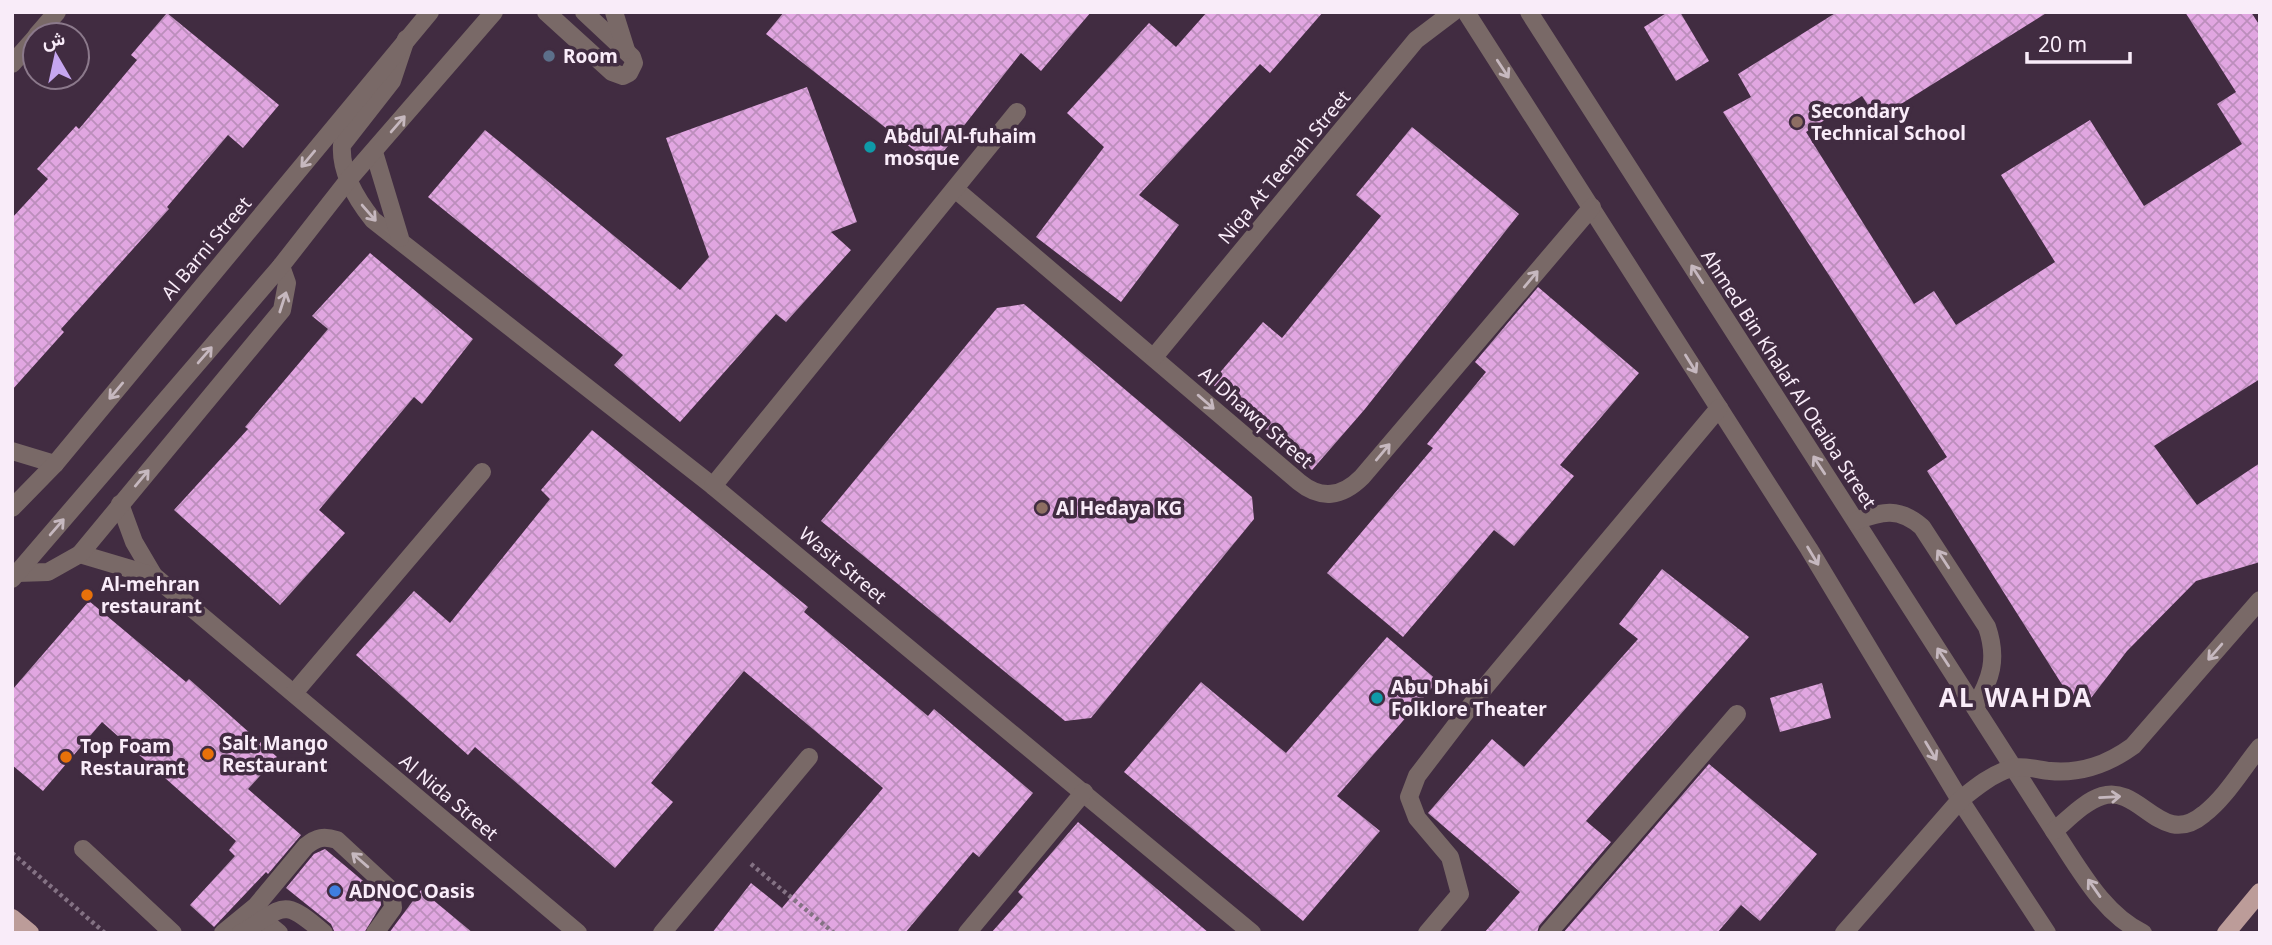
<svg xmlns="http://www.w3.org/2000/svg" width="2272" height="945" font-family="'Noto Sans',Vazirmatn,sans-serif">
<defs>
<pattern id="building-cross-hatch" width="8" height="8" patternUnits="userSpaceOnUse" patternTransform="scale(1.75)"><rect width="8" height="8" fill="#e1a6e1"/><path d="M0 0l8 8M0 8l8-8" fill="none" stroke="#bc8ebc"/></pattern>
</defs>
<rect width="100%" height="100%" fill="#412c41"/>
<!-- building -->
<g fill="url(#building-cross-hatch)">
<path d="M784 12H1091L1041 71 1021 53 933 165 766 34Z"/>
<path d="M1207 12H1323L1270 73 1260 64 1139 195 1179 225 1121 302 1036 237 1104 147 1067 113 1149 23 1176 47Z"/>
<path d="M1668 12H1680L1709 61 1676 81 1644 27Z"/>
<path d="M1837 12H2048L1877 119 1862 96 1806 132 1914 304 1934 291 1956 325 2055 262 2001 175 2090 120 2144 206 2242 144 2217 104 2236 92 2185 12H2251L2260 26V379L2154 446 2197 505 2260 463V562L2196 581 2127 651 2091 698 2068 694 1927 471 1947 457 1723 112 1751 97 1738 74Z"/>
<path d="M167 13 279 105 243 148 228 135 167 207 169 209 61 329 64 332 12 390V218L48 179 37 169 76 126 79 129 137 60 131 55Z"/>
<path d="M807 87 857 222 831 232 851 250 786 322 776 314 680 422 614 365 623 355 428 197 485 130 680 290 709 257 666 138Z"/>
<path d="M1412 127 1519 214 1365 409 1312 470 1211 383 1263 322 1282 338 1381 216 1356 195Z"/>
<path d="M370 253 473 339 422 404 414 397 319 510 345 533 280 605 174 510 248 429 245 427 328 329 312 316Z"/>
<path d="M1538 287 1639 373 1560 465 1574 476 1514 546 1494 530 1403 637 1327 573 1433 448 1427 444 1486 372 1475 362Z"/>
<path d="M1024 304 1252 497 1254 519 1091 718 1065 721 821 521 997 308Z"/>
<path d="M592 430 808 607 804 612 928 716 934 709 1033 793 979 857 973 852 905 933H712L751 883 782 908 883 788 744 671 651 783 673 802 615 868 475 747 468 755 356 655 414 591 450 623 550 499 541 490Z"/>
<path d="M1662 569 1749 637 1586 821 1611 842 1539 926 1537 933H1484L1520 892 1428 813 1492 739 1524 767 1638 639 1619 624Z"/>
<path d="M89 601 186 682 189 679 277 757 248 789 301 835 268 874 266 872 214 927 190 905 235 856 229 850 236 841 102 722 43 791 12 765V690Z"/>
<path d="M1387 637 1438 681 1337 796 1380 831 1303 921 1124 772 1201 682 1286 753Z"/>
<path d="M1822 683 1831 718 1780 732 1770 698Z"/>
<path d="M1709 764 1817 854 1760 921 1741 905 1717 933H1563Z"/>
<path d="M1078 822 1209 933H991L1023 897 1018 892Z"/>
<path d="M325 849 380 895 381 905 364 933H335L331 924 286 888 314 854Z"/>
<path d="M421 890 473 933H389Z"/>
</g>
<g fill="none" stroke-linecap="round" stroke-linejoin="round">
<!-- path -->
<g stroke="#847284" stroke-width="4.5" stroke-dasharray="3.5 3.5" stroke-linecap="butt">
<path d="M12 853 105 933"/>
<path d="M751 864 834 933"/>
</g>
<!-- minor -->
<g stroke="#796967" stroke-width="18">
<path d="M546 12 612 72 623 76 629 73 634 63 632 57 584 12"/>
<path d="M614 12 626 50"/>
<path d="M1466 12 1809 549 1960 800 2047 933"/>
<path d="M1529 12 2054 831C2079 868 2102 913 2143 933"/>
<path d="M37 35 57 12"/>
<path d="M406 39 392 81 342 145C340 172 357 200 373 220L713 486 1252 933"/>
<path d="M12 64 35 38"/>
<path d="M374 152 400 238"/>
<path d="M955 189 1299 482C1321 500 1342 497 1362 477L1592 207"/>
<path d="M1154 357 1416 40 1453 12"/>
<path d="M12 451 55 464"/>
<path d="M713 486 1017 112"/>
<path d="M120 504 134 542 154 576 578 933"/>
<path d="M12 508 55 464 430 12"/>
<path d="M1856 521C1882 511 1899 507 1922 527L1987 627C1998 659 1991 679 1975 707"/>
<path d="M80 554 154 576"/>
<path d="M17 573 48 572 80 554 282 310 287 283 281 266"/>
<path d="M12 579 281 266 349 179 494 12"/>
<path d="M294 693 482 472"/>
<path d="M2054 831C2067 820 2085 801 2102 796 2141 784 2161 850 2204 814 2226 797 2242 769 2260 747"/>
<path d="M83 849 173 933"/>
<path d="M262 919 279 933"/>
<path d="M223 933 256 906 306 846C317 837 324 836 337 840L391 890 393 908 375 933"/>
<path d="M241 933C285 908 280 895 324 933"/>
<path d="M662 933 809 757"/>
<path d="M967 933 1084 792"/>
<path d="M1427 933 1460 894 1450 857 1417 818 1409 797 1417 776 1485 687 1719 408"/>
<path d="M1548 933 1737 714"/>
<path d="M1844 933 1960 800C1976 787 1992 774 2012 768 2023 765 2039 770 2050 771 2082 774 2108 764 2133 746L2260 600"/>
</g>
<!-- major -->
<g stroke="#bc9c99" stroke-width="18">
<path d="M12 918 30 933"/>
<path d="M2226 933 2260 892"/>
</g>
</g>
<!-- one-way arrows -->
<defs><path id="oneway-shaft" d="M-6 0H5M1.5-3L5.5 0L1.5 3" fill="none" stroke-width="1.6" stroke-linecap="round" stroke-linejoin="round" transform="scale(1.75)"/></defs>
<g stroke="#c6b8bf">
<use href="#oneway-shaft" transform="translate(1503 69) rotate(57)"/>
<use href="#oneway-shaft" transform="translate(398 124) rotate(-49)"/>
<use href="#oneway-shaft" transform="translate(308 159) rotate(130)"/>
<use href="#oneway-shaft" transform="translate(369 213) rotate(49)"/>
<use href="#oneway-shaft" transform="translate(1697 274) rotate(-123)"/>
<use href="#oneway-shaft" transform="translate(1531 279) rotate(-50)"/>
<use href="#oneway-shaft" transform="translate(283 302) rotate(-72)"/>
<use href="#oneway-shaft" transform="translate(205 355) rotate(-49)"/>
<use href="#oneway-shaft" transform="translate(1691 364) rotate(58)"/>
<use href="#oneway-shaft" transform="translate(116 391) rotate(130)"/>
<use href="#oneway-shaft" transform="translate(1206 402) rotate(41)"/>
<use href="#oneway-shaft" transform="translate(1383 452) rotate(-50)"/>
<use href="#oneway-shaft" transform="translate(1819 465) rotate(-123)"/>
<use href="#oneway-shaft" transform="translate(142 478) rotate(-50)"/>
<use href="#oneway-shaft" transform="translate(57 527) rotate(-49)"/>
<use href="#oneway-shaft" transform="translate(1813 556) rotate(59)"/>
<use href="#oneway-shaft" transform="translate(1943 559) rotate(-123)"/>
<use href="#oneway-shaft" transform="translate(2215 652) rotate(131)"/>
<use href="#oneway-shaft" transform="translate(1943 657) rotate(-123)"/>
<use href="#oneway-shaft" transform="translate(1931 751) rotate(59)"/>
<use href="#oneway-shaft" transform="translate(2110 797) rotate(-3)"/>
<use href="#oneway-shaft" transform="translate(360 860) rotate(-139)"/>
<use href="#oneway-shaft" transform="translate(2094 888) rotate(-125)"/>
</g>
<!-- markers -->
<circle fill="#5c6f8a" stroke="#412c41" stroke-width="2.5" cx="549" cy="56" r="7"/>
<g fill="#8d6e63" stroke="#412c41" stroke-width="2.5">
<circle cx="1797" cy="122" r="7"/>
<circle cx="1042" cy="508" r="7"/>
</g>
<g fill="#0f9aa8" stroke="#412c41" stroke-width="2.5">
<circle cx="870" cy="147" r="7"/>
<circle cx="1377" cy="698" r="7"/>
</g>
<g fill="#e8710a" stroke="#412c41" stroke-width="2.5">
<circle cx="87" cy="595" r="7"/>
<circle cx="208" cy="754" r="7"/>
<circle cx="66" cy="757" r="7"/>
</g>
<circle fill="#3f7fe0" stroke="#412c41" stroke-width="2.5" cx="335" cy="891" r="7"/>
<g text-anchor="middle" stroke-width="7" stroke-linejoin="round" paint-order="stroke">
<!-- poi labels -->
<g font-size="19" font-weight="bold" fill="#f9ecf9" stroke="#412c41" text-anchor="start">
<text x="563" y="63">Room</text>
<text x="1811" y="118">Secondary<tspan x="1811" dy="22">Technical School</tspan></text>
<text x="884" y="143">Abdul Al-fuhaim<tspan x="884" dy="22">mosque</tspan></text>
<text x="1056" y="515">Al Hedaya KG</text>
<text x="101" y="591">Al-mehran<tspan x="101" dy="22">restaurant</tspan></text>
<text x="1391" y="694">Abu Dhabi<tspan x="1391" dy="22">Folklore Theater</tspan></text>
<text x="222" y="750">Salt Mango<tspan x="222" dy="22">Restaurant</tspan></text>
<text x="80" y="753">Top Foam<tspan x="80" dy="22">Restaurant</tspan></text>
<text x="349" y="898">ADNOC Oasis</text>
</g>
<!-- street labels -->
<g font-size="19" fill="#f9ecf9" stroke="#412c41">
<text transform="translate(1284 167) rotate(-50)" y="7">Niqa At Teenah Street</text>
<text transform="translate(206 248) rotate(-50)" y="7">Al Barni Street</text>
<text transform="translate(1789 379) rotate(57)" y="7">Ahmed Bin Khalaf Al Otaiba Street</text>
<text transform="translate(1256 417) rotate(41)" y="7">Al Dhawq Street</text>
<text transform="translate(843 565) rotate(40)" y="7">Wasit Street</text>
<text transform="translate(449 797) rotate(40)" y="7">Al Nida Street</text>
</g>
<!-- district labels -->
<g font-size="26" font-weight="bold" letter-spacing="2" fill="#f9ecf9" stroke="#412c41">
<text x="2016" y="707">AL WAHDA</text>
</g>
</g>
<!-- border -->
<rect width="2272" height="945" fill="none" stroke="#f9ecf9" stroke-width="28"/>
<!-- north arrow -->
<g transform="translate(56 56) rotate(351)"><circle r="33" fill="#412c41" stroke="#8b798b" stroke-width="2"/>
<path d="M0-5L12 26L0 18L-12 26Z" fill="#c6a6f0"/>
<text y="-10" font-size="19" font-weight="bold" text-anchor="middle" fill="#f9ecf9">ش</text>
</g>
<!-- scale -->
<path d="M2027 52v10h103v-10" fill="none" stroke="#f9ecf9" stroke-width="3.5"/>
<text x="2038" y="52" font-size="21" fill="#f9ecf9" stroke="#412c41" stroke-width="5" paint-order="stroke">20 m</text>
</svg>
